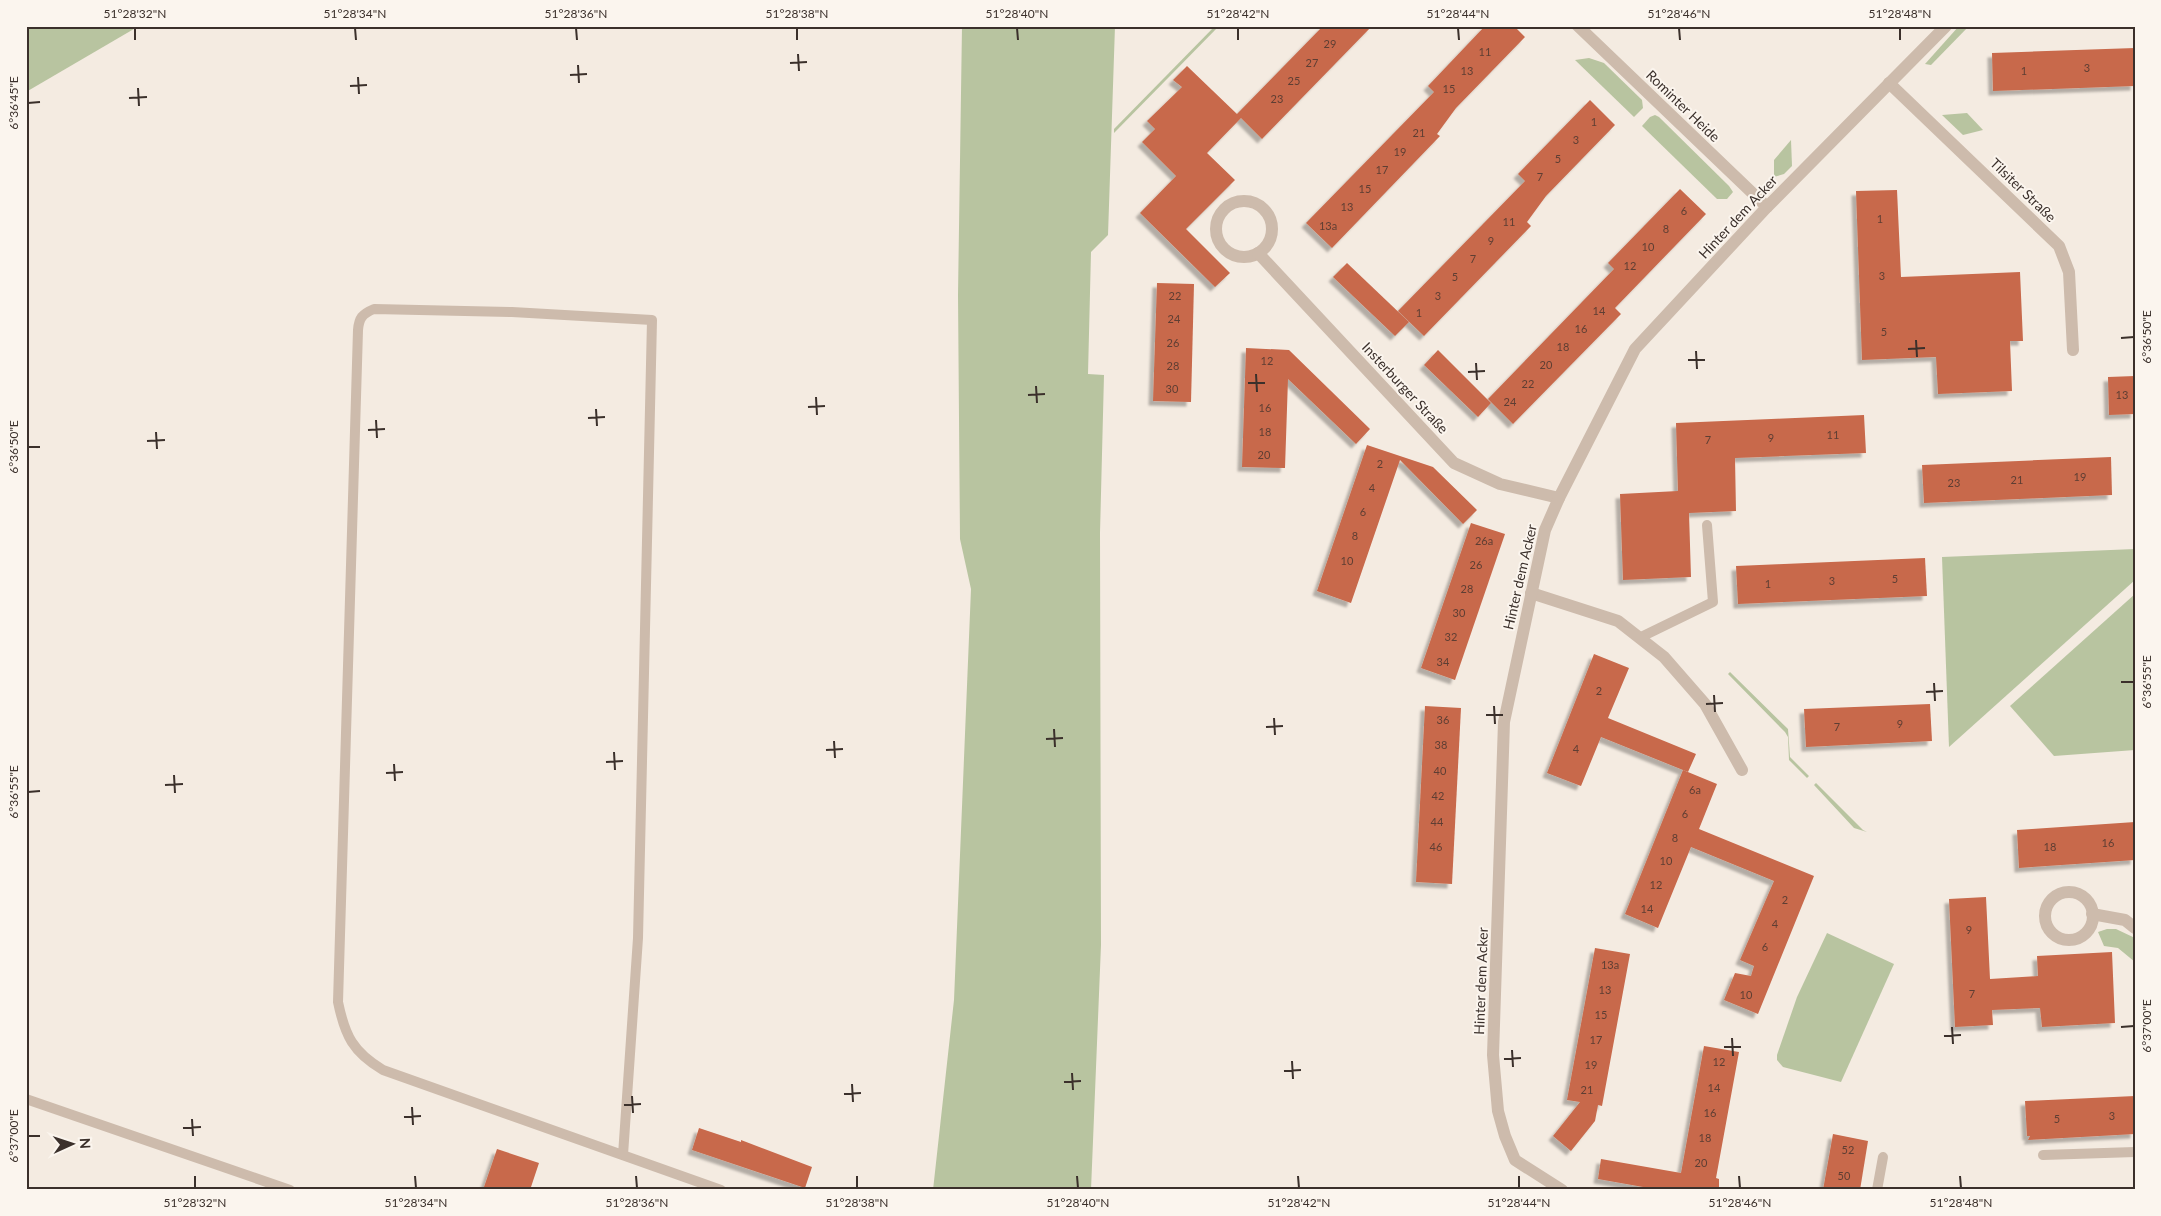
<svg xmlns="http://www.w3.org/2000/svg" width="2161" height="1216" font-family="Lato,sans-serif">
<defs>
<filter id="shadow"><feDropShadow dx="-4.5" dy="4.5" stdDeviation="1" flood-color="#0004"/></filter>
</defs>
<rect width="100%" height="100%" fill="#f4ebe1"/>
<!-- green -->
<g fill="#b8c4a0">
<path d="M26 26H139L26 92Z"/>
<path d="M962 26H1115L1108 235 1091 252 1088 374 1104 375 1100 533 1101 945 1091 1190H933L954 1000 971 589 960 539 958 295Z"/>
<path d="M1215 26H1219L1114 133V129Z"/>
<path d="M1959 26H1969L1931 65 1925 64Z"/>
<path d="M1589 58 1604 63 1642 100 1643 108 1634 117 1575 60Z"/>
<path d="M1967 113 1983 130 1963 135 1942 115Z"/>
<path d="M1655 115 1659 117 1729 186 1733 192 1727 199H1717L1642 126 1650 117Z"/>
<path d="M1791 140 1792 166 1784 174 1774 177V160Z"/>
<path d="M2135 549V580L1949 747 1942 557Z"/>
<path d="M2135 594V750L2054 756 2010 706Z"/>
<path d="M1730 672 1788 729 1790 757 1809 776 1807 778 1789 760 1788 737 1785 732 1728 674Z"/>
<path d="M1816 783 1863 830 1867 832 1854 828 1814 785Z"/>
<path d="M2107 929H2116L2135 938V962L2118 948 2104 946 2098 932Z"/>
<path d="M1827 933 1894 964 1841 1082 1783 1067 1777 1060V1055L1797 997Z"/>
</g>
<!-- building -->
<g fill="#c8694b" filter="url(#shadow)">
<path d="M1323 26H1372L1262 139 1241 118 1207 153 1235 180 1186 229 1230 273 1215 287 1140 213 1176 176 1142 142 1155 129 1147 121 1182 87 1173 80 1187 66 1237 114Z"/>
<path d="M1485 26H1514L1525 37 1456 108 1437 134 1440 136 1332 248 1306 223 1434 92 1428 86Z"/>
<path d="M2135 48V86L1993 91 1992 53Z"/>
<path d="M1590 100 1615 125 1546 196 1527 222 1531 226 1424 336 1398 311 1525 181 1518 174Z"/>
<path d="M1680 189 1706 214 1615 308 1621 314 1513 424 1488 399 1614 269 1608 263Z"/>
<path d="M1897 190 1901 277 2020 272 2023 341H2010L2012 391 1938 394 1936 357 1862 360 1856 191Z"/>
<path d="M1347 263 1409 322 1395 336 1333 277Z"/>
<path d="M1157 283 1194 284 1191 402 1153 401Z"/>
<path d="M1246 348 1289 350 1370 429 1356 444 1288 379 1285 468 1242 467Z"/>
<path d="M1438 350 1491 403 1478 417 1424 365Z"/>
<path d="M2135 376V414L2109 415 2108 377Z"/>
<path d="M1864 415 1866 453 1735 458 1736 511 1689 513 1691 577 1623 580 1620 494 1678 491 1676 423Z"/>
<path d="M1367 445 1433 467 1477 510 1463 524 1400 460 1351 603 1317 591Z"/>
<path d="M2111 457 2112 495 1924 503 1922 465Z"/>
<path d="M1471 523 1505 534 1455 680 1421 668Z"/>
<path d="M1925 558 1927 596 1738 604 1736 566Z"/>
<path d="M1594 654 1629 668 1608 718 1696 754 1688 772 1601 737 1581 786 1547 773Z"/>
<path d="M1930 704 1932 741 1806 747 1804 709Z"/>
<path d="M1425 706 1461 708 1452 884 1416 882Z"/>
<path d="M1683 770 1717 784 1699 829 1814 876 1758 1014 1724 1000 1735 973 1751 976 1754 966 1740 960 1774 881 1691 847 1658 928 1625 914Z"/>
<path d="M2135 822V860L2019 868 2017 830Z"/>
<path d="M1986 897 1990 979 2038 976 2037 956 2112 952 2115 1023 2042 1027 2040 1008 1992 1010 1993 1025 1955 1027 1949 899Z"/>
<path d="M1595 948 1630 954 1602 1106 1598 1105 1595 1121 1571 1151 1553 1136 1580 1102 1567 1100Z"/>
<path d="M1704 1046 1739 1052 1716 1178 1719 1179V1190H1660L1598 1179 1601 1159 1681 1173Z"/>
<path d="M2135 1096V1134L2028 1140 2030 1136H2027L2025 1101Z"/>
<path d="M699 1128 741 1142V1140L812 1167 805 1188 692 1150Z"/>
<path d="M1833 1134 1868 1141 1860 1190H1823Z"/>
<path d="M497 1149 539 1163 530 1190H483Z"/>
</g>
<g fill="none" stroke-linecap="round" stroke-linejoin="round">
<!-- lane -->
<g stroke="#cdbbac" stroke-width="10">
<path d="M1639 638 1713 602 1707 525"/>
<path d="M26 1099 290 1190"/>
<path d="M623 1155 638 938 652 320 512 312 374 309C362 314 359 318 358 330L338 1002C345 1036 353 1052 383 1070L721 1190"/>
<path d="M2043 1155 2135 1152"/>
<path d="M1877 1190 1883 1157"/>
</g>
<!-- street -->
<g stroke="#cdbbac" stroke-width="12">
<path d="M1578 26 1767 207"/>
<path d="M1889 83 2059 246 2069 272 2073 350"/>
<circle cx="1244" cy="229" r="28"/>
<path d="M1258 253 1454 463 1500 484 1559 498"/>
<path d="M1531 593 1618 621 1664 657 1705 704 1742 770"/>
<circle cx="2069" cy="916" r="24"/>
<path d="M2092 914 2125 920 2135 928"/>
<path d="M1562 1190 1515 1160 1505 1136 1498 1111 1493 1055 1504 722 1545 530 1559 498 1635 349 1767 207 1946 26"/>
</g>
</g>
<!-- ticks -->
<path fill="none" stroke="#3b302b" stroke-width="2" d="M135 28V40M355 28 356 40M576 28 577 40M797 28V40M1017 28 1018 40M1238 28V40M1458 28 1459 40M1679 28 1680 40M1900 28V40M798 54 799 71M790 63 807 62M578 65 579 83M570 75 587 74M358 77 359 94M350 86 367 85M138 88 139 106M129 98 147 97M28 103 40 102M2121 338 2134 337M1916 340 1917 357M1908 349 1925 348M1696 351 1697 369M1688 360H1705M1476 363 1477 380M1468 372 1485 371M1256 374 1257 392M1248 383H1265M1036 386 1037 403M1028 395 1045 394M816 397 817 415M808 407 825 406M596 409 597 426M588 418 605 417M376 420 377 438M368 430 385 429M156 432 157 449M147 441 165 440M28 447H40M2121 682H2134M1934 683 1935 701M1926 692 1943 691M1714 695 1715 712M1706 704 1723 703M1494 706 1495 724M1486 715H1503M1274 718 1275 735M1266 727 1283 726M1054 729 1055 747M1046 739 1063 738M834 741 835 758M826 750 843 749M614 752 615 770M606 762 623 761M394 764 395 781M386 773 403 772M174 775 175 793M165 785 183 784M28 792 40 791M1952 1027 1953 1044M2121 1027 2134 1026M1944 1036 1961 1035M1732 1038 1733 1056M1724 1047H1741M1512 1050 1513 1067M1504 1059 1521 1058M1292 1061 1293 1079M1284 1071 1301 1070M1072 1073 1073 1090M1064 1082 1081 1081M852 1084 853 1102M844 1094 861 1093M632 1096 633 1113M624 1105 641 1104M412 1107 413 1125M404 1117 421 1116M192 1119 193 1136M183 1128 201 1127M28 1136H40M195 1176V1188M415 1176 416 1188M636 1176 637 1188M857 1176V1188M1077 1176 1078 1188M1298 1176 1299 1188M1519 1176V1188M1739 1176 1740 1188M1960 1176 1961 1188"/>
<g text-anchor="middle" stroke-width="4" stroke-linejoin="round" paint-order="stroke">
<!-- number labels -->
<g font-size="11" fill="#5e3e33">
<text x="1330" y="48">29</text>
<text x="1485" y="56">11</text>
<text x="1312" y="67">27</text>
<text x="2087" y="72">3</text>
<text x="1467" y="75">13</text>
<text x="2024" y="75">1</text>
<text x="1294" y="85">25</text>
<text x="1449" y="93">15</text>
<text x="1277" y="103">23</text>
<text x="1594" y="126">1</text>
<text x="1419" y="137">21</text>
<text x="1576" y="144">3</text>
<text x="1400" y="156">19</text>
<text x="1558" y="163">5</text>
<text x="1382" y="174">17</text>
<text x="1540" y="181">7</text>
<text x="1365" y="193">15</text>
<text x="1347" y="211">13</text>
<text x="1684" y="215">6</text>
<text x="1880" y="223">1</text>
<text x="1509" y="226">11</text>
<text x="1328" y="230">13a</text>
<text x="1666" y="233">8</text>
<text x="1491" y="245">9</text>
<text x="1648" y="251">10</text>
<text x="1473" y="263">7</text>
<text x="1630" y="270">12</text>
<text x="1882" y="280">3</text>
<text x="1455" y="281">5</text>
<text x="1175" y="300">22</text>
<text x="1438" y="300">3</text>
<text x="1599" y="315">14</text>
<text x="1419" y="317">1</text>
<text x="1174" y="323">24</text>
<text x="1581" y="333">16</text>
<text x="1884" y="336">5</text>
<text x="1173" y="347">26</text>
<text x="1563" y="351">18</text>
<text x="1267" y="365">12</text>
<text x="1546" y="369">20</text>
<text x="1173" y="370">28</text>
<text x="1528" y="388">22</text>
<text x="1172" y="393">30</text>
<text x="2122" y="399">13</text>
<text x="1510" y="406">24</text>
<text x="1265" y="412">16</text>
<text x="1265" y="436">18</text>
<text x="1833" y="439">11</text>
<text x="1771" y="442">9</text>
<text x="1708" y="444">7</text>
<text x="1264" y="459">20</text>
<text x="1380" y="468">2</text>
<text x="2080" y="481">19</text>
<text x="2017" y="484">21</text>
<text x="1954" y="487">23</text>
<text x="1372" y="492">4</text>
<text x="1363" y="516">6</text>
<text x="1355" y="540">8</text>
<text x="1484" y="545">26a</text>
<text x="1347" y="565">10</text>
<text x="1476" y="569">26</text>
<text x="1895" y="583">5</text>
<text x="1832" y="585">3</text>
<text x="1768" y="588">1</text>
<text x="1467" y="593">28</text>
<text x="1459" y="617">30</text>
<text x="1451" y="641">32</text>
<text x="1443" y="666">34</text>
<text x="1599" y="695">2</text>
<text x="1443" y="724">36</text>
<text x="1900" y="728">9</text>
<text x="1837" y="731">7</text>
<text x="1441" y="749">38</text>
<text x="1576" y="753">4</text>
<text x="1440" y="775">40</text>
<text x="1695" y="794">6a</text>
<text x="1438" y="800">42</text>
<text x="1685" y="818">6</text>
<text x="1437" y="826">44</text>
<text x="1675" y="842">8</text>
<text x="2108" y="847">16</text>
<text x="1436" y="851">46</text>
<text x="2050" y="851">18</text>
<text x="1666" y="865">10</text>
<text x="1656" y="889">12</text>
<text x="1785" y="904">2</text>
<text x="1647" y="913">14</text>
<text x="1775" y="928">4</text>
<text x="1969" y="934">9</text>
<text x="1765" y="951">6</text>
<text x="1610" y="969">13a</text>
<text x="1605" y="994">13</text>
<text x="1972" y="998">7</text>
<text x="1746" y="999">10</text>
<text x="1601" y="1019">15</text>
<text x="1596" y="1044">17</text>
<text x="1719" y="1066">12</text>
<text x="1591" y="1069">19</text>
<text x="1714" y="1092">14</text>
<text x="1587" y="1094">21</text>
<text x="1710" y="1117">16</text>
<text x="2112" y="1120">3</text>
<text x="2057" y="1123">5</text>
<text x="1705" y="1142">18</text>
<text x="1848" y="1154">52</text>
<text x="1701" y="1167">20</text>
<text x="1844" y="1180">50</text>
</g>
<!-- street labels -->
<g font-size="14" fill="#3b302b" stroke="#fbf5ee">
<text transform="translate(1683 106) rotate(44)" y="5">Rominter Heide</text>
<text transform="translate(2023 190) rotate(44)" y="5">Tilsiter Straße</text>
<text transform="translate(1738 217) rotate(-47)" y="5">Hinter dem Acker</text>
<text transform="translate(1405 388) rotate(47)" y="5">Insterburger Straße</text>
<text transform="translate(1520 577) rotate(-77)" y="5">Hinter dem Acker</text>
<text transform="translate(1481 981) rotate(-88)" y="5">Hinter dem Acker</text>
</g>
</g>
<!-- border -->
<rect width="2161" height="1216" fill="none" stroke="#fbf5ee" stroke-width="55"/>
<!-- north arrow -->
<g transform="translate(72 1144) rotate(87)" stroke="#fbf5ee" stroke-width="4" paint-order="stroke">
<path d="M0-4L9 19L0 12L-9 19Z" fill="#3b302b"/>
<text y="-8" font-size="14" font-weight="bold" text-anchor="middle" fill="#3b302b">N</text>
</g>
<rect x="28" y="28" width="2106" height="1160" fill="none" stroke="#3b302b" stroke-width="2"/>
<g font-size="12" text-anchor="middle" fill="#3b302b">
<text x="135" y="18">51°28'32"N</text>
<text x="355" y="18">51°28'34"N</text>
<text x="576" y="18">51°28'36"N</text>
<text x="797" y="18">51°28'38"N</text>
<text x="1017" y="18">51°28'40"N</text>
<text x="1238" y="18">51°28'42"N</text>
<text x="1458" y="18">51°28'44"N</text>
<text x="1679" y="18">51°28'46"N</text>
<text x="1900" y="18">51°28'48"N</text>
<text transform="translate(14 103) rotate(-90)" y="4">6°36'45"E</text>
<text transform="translate(2147 337) rotate(-90)" y="4">6°36'50"E</text>
<text transform="translate(14 447) rotate(-90)" y="4">6°36'50"E</text>
<text transform="translate(2147 682) rotate(-90)" y="4">6°36'55"E</text>
<text transform="translate(14 792) rotate(-90)" y="4">6°36'55"E</text>
<text transform="translate(2147 1026) rotate(-90)" y="4">6°37'00"E</text>
<text transform="translate(14 1136) rotate(-90)" y="4">6°37'00"E</text>
<text x="195" y="1207">51°28'32"N</text>
<text x="416" y="1207">51°28'34"N</text>
<text x="637" y="1207">51°28'36"N</text>
<text x="857" y="1207">51°28'38"N</text>
<text x="1078" y="1207">51°28'40"N</text>
<text x="1299" y="1207">51°28'42"N</text>
<text x="1519" y="1207">51°28'44"N</text>
<text x="1740" y="1207">51°28'46"N</text>
<text x="1961" y="1207">51°28'48"N</text>
</g>
</svg>
